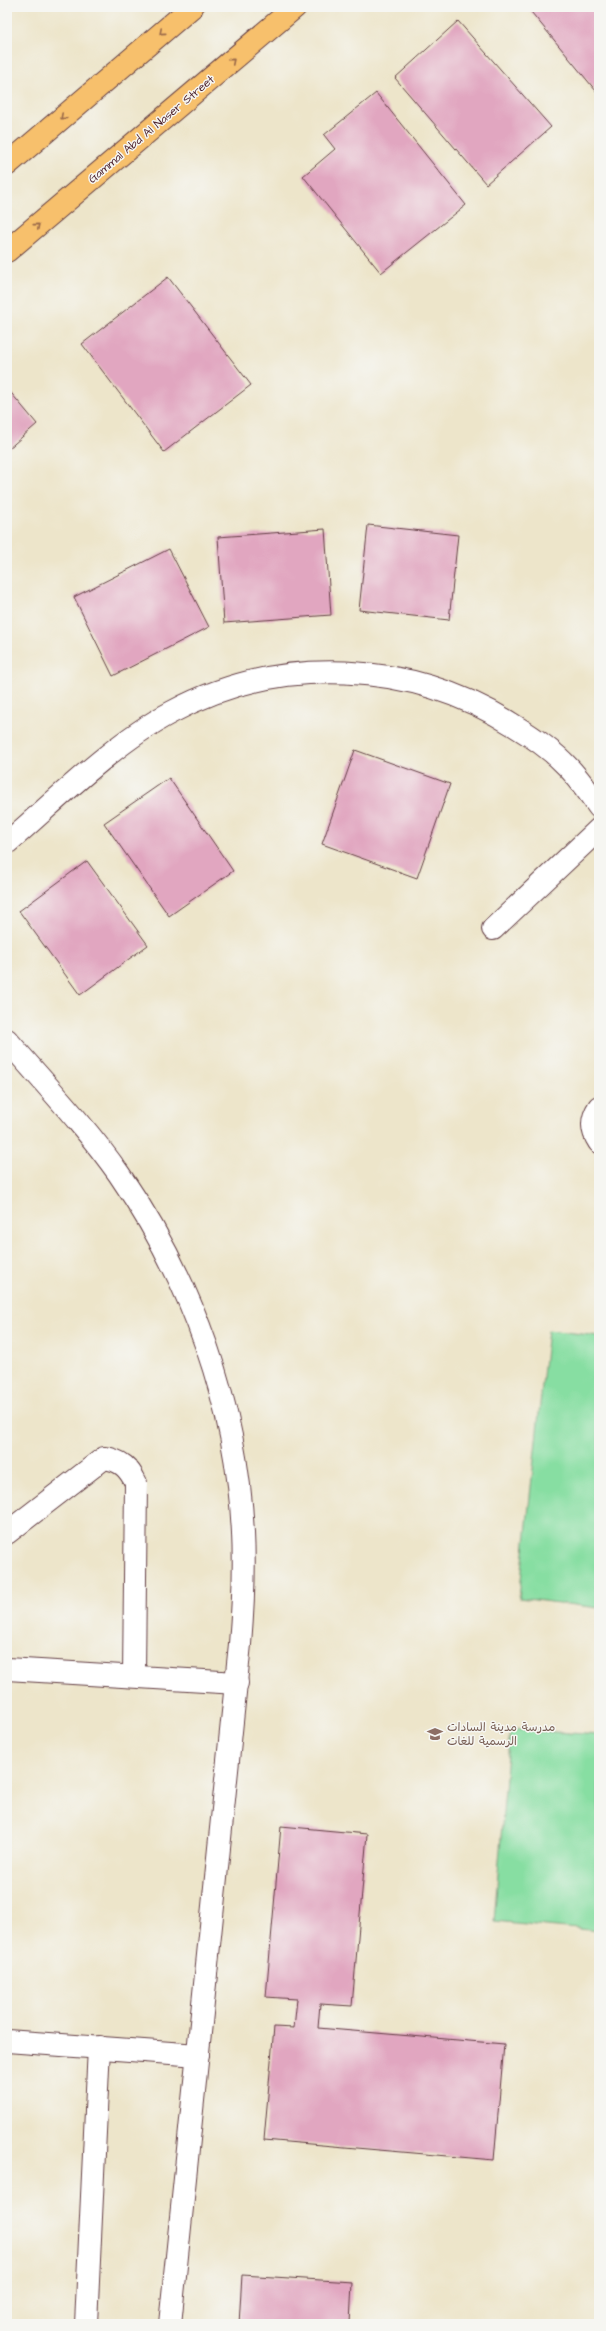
<svg xmlns="http://www.w3.org/2000/svg" width="606" height="2331" font-family="'Architects Daughter','Playpen Sans Arabic',sans-serif">
<rect width="100%" height="100%" fill="#f6f6f2"/>
<filter id="ink" filterUnits="userSpaceOnUse"><feTurbulence type="fractalNoise" baseFrequency=".025" numOctaves="2"/><feDisplacementMap in="SourceGraphic" scale="8" xChannelSelector="R" yChannelSelector="G"/><feConvolveMatrix kernelMatrix="1 2 1 2 8 2 1 2 1" color-interpolation-filters="sRGB"/></filter>
<filter id="wash" filterUnits="userSpaceOnUse"><feTurbulence type="fractalNoise" baseFrequency=".012" numOctaves="4" result="noise"/><feDisplacementMap in="SourceGraphic" scale="16" xChannelSelector="R" yChannelSelector="G"/><feGaussianBlur stdDeviation="0.9" result="paint"/><feColorMatrix in="noise" values="0 0 0 0 0 0 0 0 0 0 0 0 0 0 0 0 0 1.4 0 .05"/><feComposite in="paint" operator="in"/></filter>
<g filter="url(#wash)">
<rect width="100%" height="100%" fill="#ede5ca"/>
<!-- green -->
<g fill="#87dea2" stroke="#687e66">
<path d="M548 1330 599 1336V1608L519 1598Z"/>
<path d="M510 1729 599 1735V1931L494 1921Z"/>
</g>
<g id="blocks">
<!-- building -->
<g fill="#e1a6c0">
<path d="M527 7H599V88L596 91Z"/>
<path d="M458 21 551 127 486 184 395 78Z"/>
<path d="M376 93 466 205 381 273 303 176 335 149 324 135Z"/>
<path d="M168 277 251 385 164 452 82 344Z"/>
<path d="M7 388 37 424 7 450Z"/>
<path d="M368 525 458 535 449 620 359 610Z"/>
<path d="M325 529 331 615 224 623 218 537Z"/>
<path d="M169 549 209 627 113 676 74 597Z"/>
<path d="M355 750 450 784 417 878 322 844Z"/>
<path d="M169 778 233 871 169 916 104 823Z"/>
<path d="M87 861 148 945 80 995 19 911Z"/>
<path d="M281 1826 367 1834 352 2006 320 2004 318 2028 504 2044 494 2160 264 2140 274 2027 294 2028 297 1999 266 1997Z"/>
<path d="M242 2275 352 2282 350 2324H239Z"/>
</g>
</g>
</g>
<g filter="url(#ink)">
<use href="#blocks" fill-opacity="0" stroke="#623d43" stroke-width="1"/>
<g fill="none" stroke-linecap="round" stroke-linejoin="round">
<defs>
<g id="minor">
<path d="M7 843C58 799 113 743 172 712 280 654 412 660 515 726 533 737 552 750 567 766 579 778 589 793 599 807"/>
<path d="M493 929 599 829"/>
<path d="M7 1040C45 1084 86 1127 119 1174 192 1280 237 1405 243 1533 245 1570 243 1607 240 1644L170 2324"/>
<path d="M599 1107C591 1119 591 1130 599 1142"/>
<path d="M7 1533 104 1458C121 1460 129 1468 136 1483L134 1676"/>
<path d="M7 1669 237 1683"/>
<path d="M7 2041 198 2055"/>
<path d="M86 2324 99 2047"/>
</g>
<g id="major">
<path d="M7 165 192 7"/>
<path d="M7 251 295 7"/>
</g>
</defs>
<!-- minor casing -->
<use href="#minor" stroke="#623d43" stroke-width="24"/>
<!-- major casing -->
<use href="#major" stroke="#623d43" stroke-width="24"/>
<!-- minor -->
<use href="#minor" stroke="#fff" stroke-width="22"/>
<!-- major -->
<use href="#major" stroke="#f7c06c" stroke-width="22"/>
</g>
<!-- one-way arrows -->
<defs><path id="oneway-chevron" d="M-2-3.5L2.5 0L-2 3.5" fill="none" stroke-width="1.6" stroke-linecap="round" stroke-linejoin="round"/></defs>
<g stroke="#986748">
<use href="#oneway-chevron" transform="translate(162 32) rotate(139)"/>
<use href="#oneway-chevron" transform="translate(232 61) rotate(-40)"/>
<use href="#oneway-chevron" transform="translate(63 117) rotate(139)"/>
<use href="#oneway-chevron" transform="translate(37 226) rotate(-40)"/>
</g>
</g>
<!-- icons -->
<defs>
<symbol id="school-bare" viewBox="-9 -9 18 18"><path d="M0-5L7-2L0 1L-7-2ZM-4 1L0 2.5L4 1V4Q0 6-4 4Z" fill="#8d6e63" stroke="#f6f6f2" stroke-width="2.5" paint-order="stroke"/></symbol>
</defs>
<g fill-rule="evenodd">
<use href="#school-bare" x="424" y="1723" width="22" height="22"/>
</g>
<g text-anchor="middle" stroke-width="3" stroke-linejoin="round" paint-order="stroke">
<!-- street labels -->
<g font-size="12" fill="#4a1f2b" stroke="#f6f6f2">
<text transform="translate(151 129) rotate(-40)" y="4">Gammal Abd Al Naser Street</text>
</g>
<!-- education labels -->
<g font-size="12" fill="#785e54" stroke="#f6f6f2" text-anchor="start">
<text x="447" y="1731">مدرسة مدينة السادات<tspan x="447" dy="14">الرسمية للغات</tspan></text>
</g>
</g>
<!-- margin -->
<rect width="606" height="2331" fill="none" stroke="#f6f6f2" stroke-width="24"/>
</svg>
